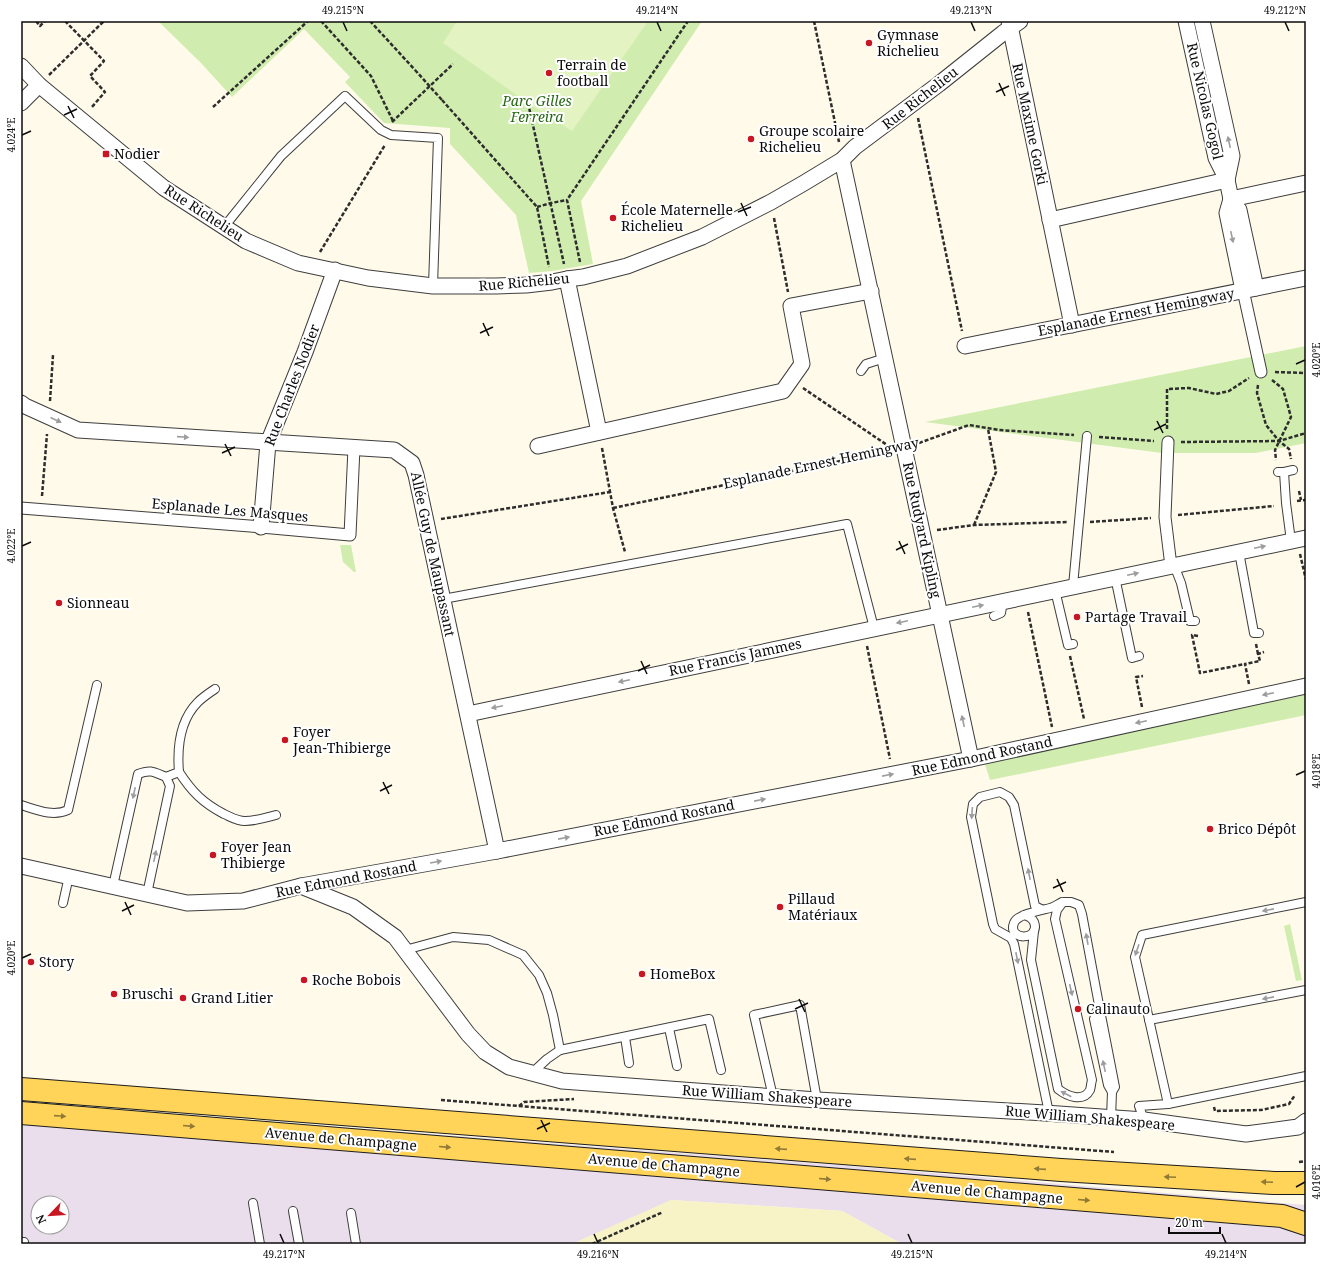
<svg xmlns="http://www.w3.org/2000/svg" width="1327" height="1265" font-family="'Noto Serif',serif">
<rect width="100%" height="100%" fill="#fffae9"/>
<!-- industrial -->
<path fill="#eadeec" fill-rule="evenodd" d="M21 1103 851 1166 1306 1205V1244H902L842 1211 672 1200 572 1244H21ZM38 1203H62V1227H38Z"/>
<!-- farmland -->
<path fill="#f8f3c7" d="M671 1200 842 1211 902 1244H572Z"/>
<!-- green -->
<g fill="#d0edaf">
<path d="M158 21H702L581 201 593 264 552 271 529 273 516 215 450 144V128L384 123 345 82 350 77 304 29 232 97 201 63Z"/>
<path d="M1306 346V443L1256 453H1162L925 422Z"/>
<path d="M340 545H351L356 572H354L343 562Z"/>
<path d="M1306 687V715L990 780 981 752Z"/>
<path d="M1290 924 1302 980 1296 981 1284 926Z"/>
</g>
<!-- pitch -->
<path fill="#e3f3c2" d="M457 21H648L572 131 528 103 443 43Z"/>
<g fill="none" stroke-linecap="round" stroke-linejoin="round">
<defs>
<g id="service">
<path d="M224 227 281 156 345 96 381 130 391 135 438 138 433 286"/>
<path d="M861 371 866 364 885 358"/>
<path d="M1278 472H1284L1286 503 1291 541"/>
<path d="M1284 472 1293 470"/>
<path d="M1239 552 1254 633H1259"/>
<path d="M1174 565 1181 583 1190 621H1195"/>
<path d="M1115 577 1132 658 1139 656"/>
<path d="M1073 586 1087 436"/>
<path d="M1055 590 1068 645 1073 644"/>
<path d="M443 599 847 524 874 628"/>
<path d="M994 616 1001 613 1003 601"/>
<path d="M179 772C192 792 203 803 224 814 231 817 237 821 245 821 255 821 265 818 276 815"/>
<path d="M166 777 179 772C177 748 180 720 198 702 203 697 209 693 215 689"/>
<path d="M21 805C37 810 53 817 68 810L97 685"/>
<path d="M113 886 138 774C151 769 154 772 166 777L170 786 147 894"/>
<path d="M63 903 69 876"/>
<path d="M1041 909 1035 906 1014 805 1009 797 1000 792 980 797 973 804 971 817 993 924 995 929 1011 938 1014 944 1049 1113"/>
<path d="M1024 915C1029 916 1032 918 1034 922 1041 941 1007 941 1014 923 1017 914 1042 910 1050 908 1054 907 1058 904 1062 902"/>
<path d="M1034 931 1031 960 1058 1089C1067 1096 1083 1103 1090 1090 1091 1087 1091 1083 1092 1080L1055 919 1057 910 1063 902H1071L1079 905 1082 914 1099 1005 1094 1019 1108 1085 1112 1092 1111 1118"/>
<path d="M405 950 453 937 489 940 523 955 539 975 547 993 553 1015 560 1050"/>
<path d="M1099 1005 1115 1087 1112 1092"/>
<path d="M1149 1020 1306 990"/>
<path d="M669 1028 677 1066"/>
<path d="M625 1037 629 1063"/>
<path d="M532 1073 547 1059 560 1050 709 1019 721 1070"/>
<path d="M773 1097 754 1015 800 1005 817 1100"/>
<path d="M1168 1104 1306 1076"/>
<path d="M1144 1120 1139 1106 1168 1104 1135 957 1142 935 1306 902"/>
<path d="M253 1203 260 1244"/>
<path d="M293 1211 299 1244"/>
<path d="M351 1213 356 1244"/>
<path d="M21 1242H24L23 1244"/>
</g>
<g id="pedestrian">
<path d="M1243 290 1261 372"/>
<path d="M1168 442 1165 517 1171 566"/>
<path d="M21 508 261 527 350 535 354 448"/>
</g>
<g id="minor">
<path d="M1009 21 1072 325"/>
<path d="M1186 21 1216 158 1227 180 1231 199 1239 210 1256 288"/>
<path d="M1202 21 1232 156 1227 180"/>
<path d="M21 66 39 85 164 188 246 241 298 263 368 278 433 286H496L526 285 552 282 567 279 583 277 627 266 702 237 771 202 804 183 842 160 855 147 939 84 1003 33 1020 21"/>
<path d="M21 103 39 85"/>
<path d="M842 160 971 759"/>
<path d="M1231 199 1227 213 1243 290"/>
<path d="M1231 199 1306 183"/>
<path d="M1050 220 1227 180"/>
<path d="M567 279 599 432"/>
<path d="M965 346 1306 278"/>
<path d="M21 403 25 406 78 430 394 450 412 463 416 475 497 851"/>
<path d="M538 446 783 391 802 364 791 306 871 291"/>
<path d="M261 527 268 443 305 352 335 270"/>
<path d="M468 714 1306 538"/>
<path d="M21 866 187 903 243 901 301 886 497 851 971 759 1306 686"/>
<path d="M301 886 353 907 395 937 468 1034 485 1052 509 1067 562 1081 817 1100 1045 1113 1144 1120 1246 1134 1298 1127 1306 1121"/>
</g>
<g id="primary">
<path d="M21 1089 1061 1170 1274 1183H1306"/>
<path d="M21 1113 1282 1216 1306 1224"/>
</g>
</defs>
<!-- service casing -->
<use href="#service" stroke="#3e3e3e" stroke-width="10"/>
<!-- pedestrian casing -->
<use href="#pedestrian" stroke="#3e3e3e" stroke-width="13"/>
<!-- minor casing -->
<use href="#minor" stroke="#3e3e3e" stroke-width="17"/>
<!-- primary casing -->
<use href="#primary" stroke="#1c1c1c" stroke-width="24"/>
<!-- path -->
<g stroke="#2d2d2d" stroke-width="2.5" stroke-dasharray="4 2" stroke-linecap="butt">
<path d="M36 21 40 26 45 21"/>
<path d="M65 21 104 61 90 76 105 92 91 108"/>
<path d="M321 21 371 76 393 121"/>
<path d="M370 21 415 70"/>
<path d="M814 21 839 142"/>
<path d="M49 75 104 21"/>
<path d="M442 100 537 207 549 267"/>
<path d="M528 103 564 264"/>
<path d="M213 107 308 21"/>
<path d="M918 118 962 331"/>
<path d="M392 122 453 64"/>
<path d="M537 207 551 203 567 200"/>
<path d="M774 218 788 292"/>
<path d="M320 252 385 145"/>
<path d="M580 262 567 200 688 21"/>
<path d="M1275 372 1306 373"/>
<path d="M1272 380 1283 389 1291 417 1275 450 1276 460"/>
<path d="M1258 385 1257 393 1266 425 1279 441 1289 449 1291 459"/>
<path d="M803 388 887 445"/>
<path d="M50 401 53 355"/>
<path d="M1167 429V389L1189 388 1216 394 1229 391 1249 378"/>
<path d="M1099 437 1154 441"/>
<path d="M1181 442 1279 441 1306 433"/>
<path d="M919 443 969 425 999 430 1074 435"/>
<path d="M602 448 613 508 625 552"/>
<path d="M1299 491 1301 500"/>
<path d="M42 496 47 434"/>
<path d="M1297 501 1306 500"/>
<path d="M613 508 889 451"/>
<path d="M1178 515 1274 506"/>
<path d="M441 519 610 492"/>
<path d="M1090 522 1151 518"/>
<path d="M974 525 996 472 988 429"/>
<path d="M937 530 974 525 1067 522"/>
<path d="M1300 554 1306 580"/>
<path d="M1028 612 1052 727"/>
<path d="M1198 636 1192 635 1200 673 1245 664"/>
<path d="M1256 644 1258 654"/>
<path d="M867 646 890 759"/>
<path d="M1070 656 1084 719"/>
<path d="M1249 684 1245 664 1260 661 1258 654 1264 652"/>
<path d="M1142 707 1136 677 1143 676"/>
<path d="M441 1100 1114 1152"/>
<path d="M519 1106 524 1102 574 1099"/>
<path d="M1214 1107 1215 1111 1261 1110 1289 1104 1295 1095"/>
<path d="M1299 1162 1306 1161"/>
<path d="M592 1244 663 1212"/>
</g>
<!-- service -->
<use href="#service" stroke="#fff" stroke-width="8"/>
<!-- pedestrian -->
<use href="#pedestrian" stroke="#fff" stroke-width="11"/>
<!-- minor -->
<use href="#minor" stroke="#fff" stroke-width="15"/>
<!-- primary -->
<use href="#primary" stroke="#ffd459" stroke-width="22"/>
<!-- path-bridge -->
<path stroke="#2d2d2d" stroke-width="2.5" stroke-dasharray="4 2" stroke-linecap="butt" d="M415 70 442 100"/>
</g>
<!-- one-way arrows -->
<defs><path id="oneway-solid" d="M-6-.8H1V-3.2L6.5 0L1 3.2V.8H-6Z"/></defs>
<g fill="#9d9d9d">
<use href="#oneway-solid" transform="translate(1229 142) rotate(-102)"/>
<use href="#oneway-solid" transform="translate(1232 237) rotate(78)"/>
<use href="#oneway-solid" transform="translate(56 420) rotate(24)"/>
<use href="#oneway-solid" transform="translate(183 437) rotate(4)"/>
<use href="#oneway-solid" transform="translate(1260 547) rotate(-12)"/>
<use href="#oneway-solid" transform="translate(1133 574) rotate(-12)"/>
<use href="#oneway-solid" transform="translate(978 606) rotate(-12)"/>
<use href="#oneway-solid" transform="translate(902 622) rotate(168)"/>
<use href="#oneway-solid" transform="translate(624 681) rotate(168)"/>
<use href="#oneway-solid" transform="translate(1268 694) rotate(168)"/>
<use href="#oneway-solid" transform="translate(497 707) rotate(168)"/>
<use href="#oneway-solid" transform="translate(963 721) rotate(-102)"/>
<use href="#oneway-solid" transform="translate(1141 722) rotate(168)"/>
<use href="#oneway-solid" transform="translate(888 775) rotate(-11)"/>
<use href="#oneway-solid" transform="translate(134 793) rotate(102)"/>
<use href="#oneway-solid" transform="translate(760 800) rotate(-11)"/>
<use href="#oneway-solid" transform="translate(972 813) rotate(94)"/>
<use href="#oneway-solid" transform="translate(564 838) rotate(-11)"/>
<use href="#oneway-solid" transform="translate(155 856) rotate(-78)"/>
<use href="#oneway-solid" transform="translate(436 862) rotate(-10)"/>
<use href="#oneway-solid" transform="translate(1029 874) rotate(-101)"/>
<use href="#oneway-solid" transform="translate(1268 910) rotate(169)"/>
<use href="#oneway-solid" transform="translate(1087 939) rotate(-100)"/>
<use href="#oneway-solid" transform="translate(1137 950) rotate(109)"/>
<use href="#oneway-solid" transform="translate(1017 958) rotate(79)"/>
<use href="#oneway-solid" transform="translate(1071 990) rotate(77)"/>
<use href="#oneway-solid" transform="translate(1268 998) rotate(169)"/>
<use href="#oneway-solid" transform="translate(1104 1066) rotate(-102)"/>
<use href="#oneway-solid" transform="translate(1066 1094) rotate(-152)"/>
</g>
<g fill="#917a36">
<use href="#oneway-solid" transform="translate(60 1116) rotate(4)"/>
<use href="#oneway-solid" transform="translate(189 1126) rotate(5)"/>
<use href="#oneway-solid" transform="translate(445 1147) rotate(5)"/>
<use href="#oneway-solid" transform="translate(781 1149) rotate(-176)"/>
<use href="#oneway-solid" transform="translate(910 1159) rotate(-176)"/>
<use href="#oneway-solid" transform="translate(1040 1169) rotate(-176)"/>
<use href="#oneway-solid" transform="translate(1170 1177) rotate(-177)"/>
<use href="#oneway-solid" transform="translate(825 1179) rotate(5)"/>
<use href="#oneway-solid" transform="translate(1267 1182) rotate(-177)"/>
<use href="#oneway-solid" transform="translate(1084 1200) rotate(5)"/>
</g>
<!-- ticks -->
<path fill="none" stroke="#0b0b0b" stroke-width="1.5" d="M343 22 347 31M657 22 661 31M971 22 975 31M1285 22 1289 31M999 83 1005 96M996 92 1009 86M68 106 74 118M64 115 77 109M22 135 31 131M741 203 747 216M738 212 751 207M483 323 489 336M480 333 493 327M1296 364 1305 360M1157 421 1163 433M1154 430 1166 424M225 444 231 456M222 453 235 447M899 541 905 554M22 546 31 542M896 550 908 544M641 661 647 674M638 671 650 665M1296 775 1305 771M383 782 389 794M380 791 392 785M1057 879 1063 892M1053 888 1066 882M125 902 131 915M122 911 134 905M22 958 31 954M799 999 805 1012M795 1009 808 1003M541 1120 547 1132M537 1129 550 1123M1296 1187 1305 1182M280 1234 284 1243M594 1234 598 1243M908 1234 912 1243M1222 1234 1226 1243"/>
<!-- markers -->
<g fill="#c81622" stroke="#fff" stroke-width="1.5">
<circle cx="869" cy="43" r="4"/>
<circle cx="549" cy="73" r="4"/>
<circle cx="751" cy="139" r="4"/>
<rect x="102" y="150" width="8" height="8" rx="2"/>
<circle cx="613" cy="218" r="4"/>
<circle cx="59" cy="603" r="4"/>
<circle cx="1077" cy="617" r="4"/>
<circle cx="285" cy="740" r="4"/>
<circle cx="1210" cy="829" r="4"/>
<circle cx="213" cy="855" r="4"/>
<circle cx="780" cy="907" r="4"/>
<circle cx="31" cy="962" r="4"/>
<circle cx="642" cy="974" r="4"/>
<circle cx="304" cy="980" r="4"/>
<circle cx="114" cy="994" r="4"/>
<circle cx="183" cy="998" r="4"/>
<circle cx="1078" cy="1009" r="4"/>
</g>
<g text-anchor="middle" stroke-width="4" stroke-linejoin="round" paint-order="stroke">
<!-- poi labels -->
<g font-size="14" fill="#0b0b0b" stroke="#fff" text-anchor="start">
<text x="877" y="40">Gymnase<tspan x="877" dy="16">Richelieu</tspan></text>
<text x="557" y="70">Terrain de<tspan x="557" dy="16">football</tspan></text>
<text x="759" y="136">Groupe scolaire<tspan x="759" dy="16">Richelieu</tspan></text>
<text x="114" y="159">Nodier</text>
<text x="621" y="215">École Maternelle<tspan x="621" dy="16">Richelieu</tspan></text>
<text x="67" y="608">Sionneau</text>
<text x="1085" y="622">Partage Travail</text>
<text x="293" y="737">Foyer<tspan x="293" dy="16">Jean-Thibierge</tspan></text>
<text x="1218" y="834">Brico Dépôt</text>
<text x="221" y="852">Foyer Jean<tspan x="221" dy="16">Thibierge</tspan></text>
<text x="788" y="904">Pillaud<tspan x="788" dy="16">Matériaux</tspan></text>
<text x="39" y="967">Story</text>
<text x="650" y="979">HomeBox</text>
<text x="312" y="985">Roche Bobois</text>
<text x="122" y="999">Bruschi</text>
<text x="191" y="1003">Grand Litier</text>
<text x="1086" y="1014">Calinauto</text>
</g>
<!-- street labels -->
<g font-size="14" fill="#0b0b0b" stroke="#fff">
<text transform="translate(920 98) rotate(-38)" y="5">Rue Richelieu</text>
<text transform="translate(1205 101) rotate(77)" y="5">Rue Nicolas Gogol</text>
<text transform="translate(1030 124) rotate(78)" y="5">Rue Maxime Gorki</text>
<text transform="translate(204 213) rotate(33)" y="5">Rue Richelieu</text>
<text transform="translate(524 282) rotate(-5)" y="5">Rue Richelieu</text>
<text transform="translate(1136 312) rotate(-11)" y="5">Esplanade Ernest Hemingway</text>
<text transform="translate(292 385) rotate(-69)" y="5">Rue Charles Nodier</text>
<text transform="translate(821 463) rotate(-12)" y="5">Esplanade Ernest Hemingway</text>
<text transform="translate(230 510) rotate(5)" y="5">Esplanade Les Masques</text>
<text transform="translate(922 530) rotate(78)" y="5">Rue Rudyard Kipling</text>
<text transform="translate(433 554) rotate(78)" y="5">Allée Guy de Maupassant</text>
<text transform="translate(735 657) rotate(-12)" y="5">Rue Francis Jammes</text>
<text transform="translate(982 756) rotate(-12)" y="5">Rue Edmond Rostand</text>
<text transform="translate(664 818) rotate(-11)" y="5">Rue Edmond Rostand</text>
<text transform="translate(346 879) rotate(-11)" y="5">Rue Edmond Rostand</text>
<text transform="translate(767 1096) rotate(4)" y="5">Rue William Shakespeare</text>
<text transform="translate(1090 1118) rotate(5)" y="5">Rue William Shakespeare</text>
<text transform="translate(341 1139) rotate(5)" y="5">Avenue de Champagne</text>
<text transform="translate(664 1165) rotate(5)" y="5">Avenue de Champagne</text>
<text transform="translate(987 1192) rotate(5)" y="5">Avenue de Champagne</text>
</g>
<!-- park labels -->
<g font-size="14" font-style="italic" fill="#286816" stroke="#fff">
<text x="537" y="106">Parc Gilles<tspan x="537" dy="16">Ferreira</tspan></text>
</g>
</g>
<!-- border -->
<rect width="1327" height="1265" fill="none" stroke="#ffffff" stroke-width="44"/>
<!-- north arrow -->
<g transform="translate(50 1215) rotate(245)"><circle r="19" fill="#ffffff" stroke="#9d9d9d"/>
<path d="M0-3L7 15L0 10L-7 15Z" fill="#c81622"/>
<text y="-6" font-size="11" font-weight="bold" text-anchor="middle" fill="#0b0b0b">N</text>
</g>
<!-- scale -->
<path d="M1169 1227v6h51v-6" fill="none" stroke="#0b0b0b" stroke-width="2"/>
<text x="1175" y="1227" font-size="12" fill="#0b0b0b" stroke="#ffffff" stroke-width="3" paint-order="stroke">20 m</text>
<rect x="22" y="22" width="1283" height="1221" fill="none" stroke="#0b0b0b" stroke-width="1.5"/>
<g font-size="10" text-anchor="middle" fill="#0b0b0b">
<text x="343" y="14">49.215°N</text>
<text x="657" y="14">49.214°N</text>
<text x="971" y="14">49.213°N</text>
<text x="1285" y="14">49.212°N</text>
<text transform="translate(11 135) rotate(-90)" y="4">4.024°E</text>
<text transform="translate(1316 360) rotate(-90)" y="4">4.020°E</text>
<text transform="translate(11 546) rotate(-90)" y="4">4.022°E</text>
<text transform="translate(1316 771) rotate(-90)" y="4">4.018°E</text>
<text transform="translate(11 958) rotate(-90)" y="4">4.020°E</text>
<text transform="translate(1316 1182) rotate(-90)" y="4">4.016°E</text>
<text x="284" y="1258">49.217°N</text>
<text x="598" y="1258">49.216°N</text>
<text x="912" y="1258">49.215°N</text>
<text x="1226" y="1258">49.214°N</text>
</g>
</svg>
